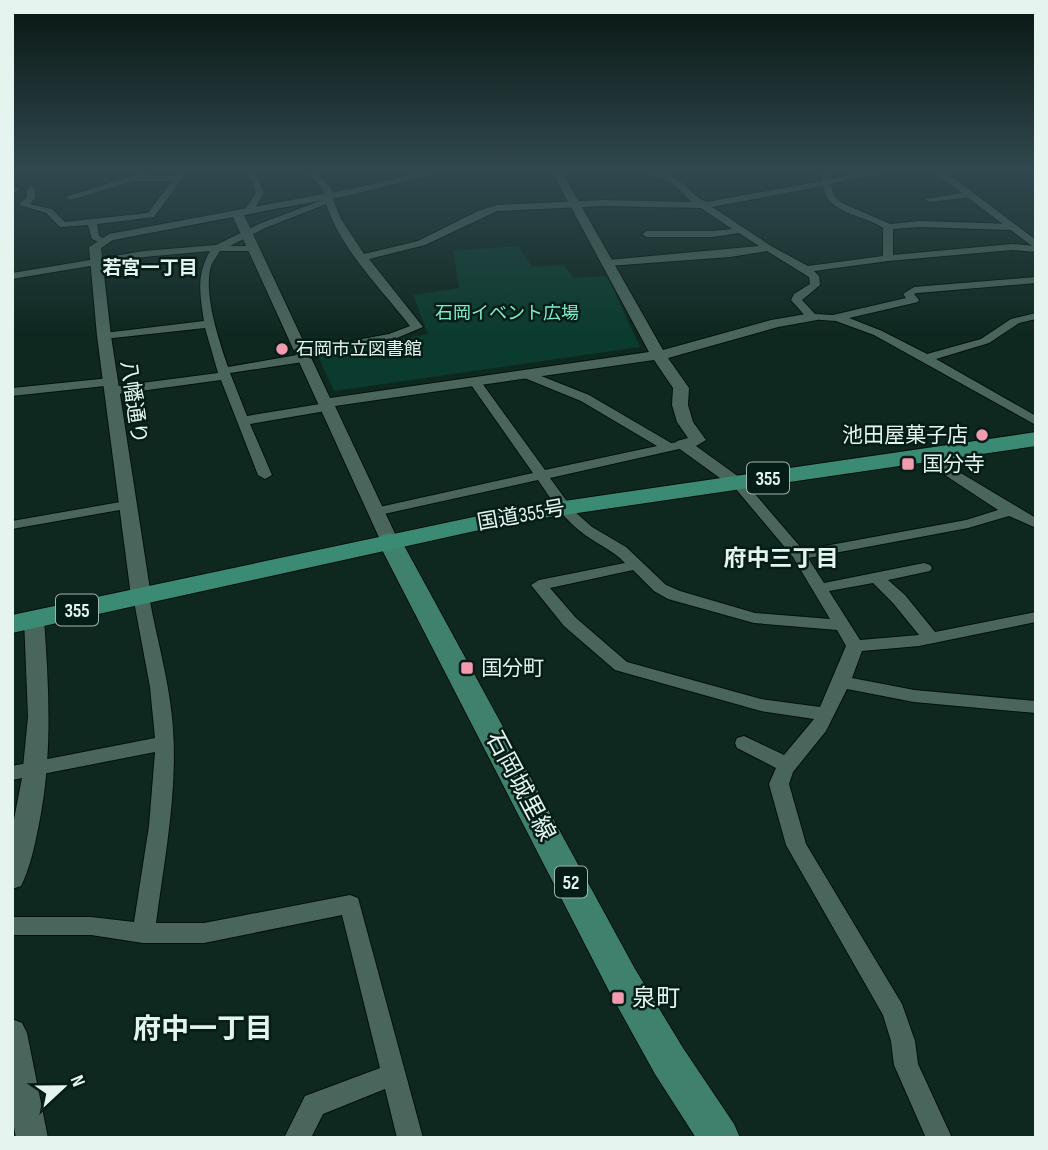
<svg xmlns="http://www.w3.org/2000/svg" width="1048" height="1150" font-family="'Sofia Sans Condensed','Noto Sans JP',sans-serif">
<rect width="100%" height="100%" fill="#0e2820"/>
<!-- green -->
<path fill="#0b3b2e" d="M518 246 532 267 563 265 574 278 607 276 640 347 334 391 317 354 428 334 413 295 459 288 453 251Z"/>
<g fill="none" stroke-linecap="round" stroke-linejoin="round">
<defs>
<g id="minor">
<path d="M178 172H187L154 217 97 224 99 236 108 241 103 244 92 239 88 225 60 227 46 213 19 205 27 197V189L31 186 35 189V198L30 204 52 209 65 222 148 213 172 181H134L70 200 66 197 134 175 175 176Z"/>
<path d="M248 172H256L264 193 252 213 249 214 244 211 256 193Z"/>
<path d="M308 172H317L337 196 333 199 341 219 364 254 418 241 478 211 497 205 604 200 692 202 672 183 641 172C653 172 670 173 680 181 690 189 695 198 707 202L822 181V172H830L831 179 866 172H886L831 184 833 195 842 203 890 224 920 221 1011 224 1016 227 1011 230 920 227 893 229V255L1012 244 1036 246V252L1012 250 888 261 814 271 819 276 820 285 802 300 815 314 833 315 906 298 903 294 914 287 1036 277V283L917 293 914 294 919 300 918 302 849 318 882 331 927 354 981 339 1011 319 1036 313V319L1019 323 989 343 936 359 1036 416V425L874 335 836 321 808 319 791 300 794 294 810 284 809 277 767 251 730 257 608 266 603 263 608 260 759 246 739 233 713 237H647L642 234 647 231H713L732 229 701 208 604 206 497 211 425 245 369 259 423 327 392 340 307 355 309 358 303 362 230 373 247 416 326 403 332 407 326 411 250 424 272 475 265 479 258 475 221 380 111 395 105 391 111 387 218 373 205 328 104 339 98 336 104 333 204 321C200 294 196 276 210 251L144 257 12 279V273L144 251 216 245 259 224 325 199 326 194ZM823 186C827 214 863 214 883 228V256L808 266 771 246 712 207ZM326 204C342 251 380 287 410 326L389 334 297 351V355L228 367C219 341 203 293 211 266 213 261 217 256 220 251H257L259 249 254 246H230L265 228Z"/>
<path d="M12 187 18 188 19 190 12 193Z"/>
<path d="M969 192 973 195 972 197 929 202 925 199Z"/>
<path d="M526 370 589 395 671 443 688 441V447L550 478 574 511 592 527 626 547 666 585 680 591 755 613 830 619 793 557 730 482 737 478 742 479 803 550 966 520 998 510 919 458 917 455 919 452 924 451 1036 518V528L1009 516 968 528 808 558 824 583 924 563 930 565 932 568 930 571 888 580 905 595 935 632 1036 612V622L919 646 862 651 852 678 914 690 1036 701V713L914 702 847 689 826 731 793 772 789 784 806 844 902 1004 915 1041 918 1064 952 1138H926L894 1065 891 1041 883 1015 786 845 769 784 776 768 737 748 735 743 737 738 744 736 784 755 814 719 761 711 615 670 564 626 531 585 539 580 625 563C612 549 594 543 580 531 562 517 551 499 538 480L375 516 368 512 375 508 533 473 469 382 475 378 479 379 545 470 657 446 581 401 522 377 520 374ZM633 570 654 591 668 599 754 623 837 630 846 646 820 707 761 699 627 662 576 618 550 588ZM873 583 893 603 919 635 860 640 829 591Z"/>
<path d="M110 378 116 382 114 385 12 396V388Z"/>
<path d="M126 501 133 505 131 508 12 529V521Z"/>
<path d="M141 591 149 596C156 636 168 676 172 717 179 786 165 855 156 923H204L350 895 358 898 423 1138H397L385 1089 323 1114 311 1138H284L305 1096 380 1068 342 915 204 943H143L91 935H12V917H91L134 922 149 826 155 752 12 780V766L155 738 150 687 133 596Z"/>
</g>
<g id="tertiary">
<path d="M422 172H443L350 195 244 215 330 398 649 352 552 172H562L663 350 771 320 812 313 819 317 817 320 778 327 668 358 689 388 688 405 693 422 706 440 696 446 746 482 743 486H731L677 447 675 444 677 441 688 438 677 422 672 405 673 388 654 360 335 406 398 540 389 546 382 544 233 217 113 240 101 248 111 336 151 596 148 600H134L131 596 97 336 89 247 109 234 350 189Z"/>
<path d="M934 172H946L1036 240V249Z"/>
<path d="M34 613 41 614 44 619C49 690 53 758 38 829 34 848 30 868 21 886L12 889V830L22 778 28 717 24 619 27 614Z"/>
<path d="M12 1019 22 1023 27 1033 48 1138H16L12 1117Z"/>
</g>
<path id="primary" d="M389 533 397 535 401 540 635 969 683 1048 734 1124 740 1138H696L655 1074 609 991 377 540 381 535Z"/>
<path id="trunk" d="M1036 432V446L516 522 12 633V615L516 508Z"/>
</defs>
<!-- minor casing -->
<use href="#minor" stroke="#00100a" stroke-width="2"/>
<!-- tertiary casing -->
<use href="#tertiary" stroke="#00100a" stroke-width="2"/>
<!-- primary casing -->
<use href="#primary" stroke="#00100a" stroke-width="2"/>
<!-- trunk casing -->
<use href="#trunk" stroke="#00100a" stroke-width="2"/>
<!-- minor -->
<use href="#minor" fill="#4a655c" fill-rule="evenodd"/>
<!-- tertiary -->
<use href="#tertiary" fill="#4a655c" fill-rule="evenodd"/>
<!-- primary -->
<use href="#primary" fill="#3f816d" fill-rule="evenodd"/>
<!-- trunk -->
<use href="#trunk" fill="#3b8a73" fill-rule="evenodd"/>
</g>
<!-- sky -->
<linearGradient id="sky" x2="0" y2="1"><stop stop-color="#081612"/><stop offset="0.51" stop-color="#30484e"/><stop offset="1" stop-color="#30484e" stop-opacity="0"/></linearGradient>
<rect width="1048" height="334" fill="url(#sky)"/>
<!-- markers -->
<g fill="#f29aaf" stroke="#041e17" stroke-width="2.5">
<circle cx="282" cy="349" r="7"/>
<circle cx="982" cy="435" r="7"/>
<rect x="901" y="457" width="14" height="14" rx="3.5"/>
<rect x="460" y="661" width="14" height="14" rx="3.5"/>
<rect x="611" y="991" width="14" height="14" rx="3.5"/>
</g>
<g text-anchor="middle" stroke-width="5" stroke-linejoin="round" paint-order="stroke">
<!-- far-park labels -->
<g font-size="18" fill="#81e9c8" stroke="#041e17">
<text x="507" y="319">石岡イベント広場</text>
</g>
<!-- far-poi labels -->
<g font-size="18" fill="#e5f4ee" stroke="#041e17" text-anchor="start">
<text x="296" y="355">石岡市立図書館</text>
</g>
<!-- far-neighbourhood labels -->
<g font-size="19" font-weight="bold" fill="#e5f4ee" stroke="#041e17">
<text x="150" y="274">若宮一丁目</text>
</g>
<!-- shield labels -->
<g fill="#041e17" stroke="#a2b4ae" stroke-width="2">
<rect x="747" y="462.5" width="42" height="31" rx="5"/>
<rect x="56" y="594.5" width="42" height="31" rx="5"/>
<rect x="555" y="866.5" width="32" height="31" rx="5"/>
</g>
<g font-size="19" font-weight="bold" fill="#e5f4ee">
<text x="768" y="485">355</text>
<text x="77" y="617">355</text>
<text x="571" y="889">52</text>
</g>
<!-- street labels -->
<g font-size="21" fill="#e5f4ee" stroke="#041e17">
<text transform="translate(134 402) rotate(82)" y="7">八幡通り</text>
<text transform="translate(521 515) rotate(-10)" y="7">国道355号</text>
</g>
<!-- poi labels -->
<g font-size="21" fill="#e5f4ee" stroke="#041e17" text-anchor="start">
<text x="968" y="442" text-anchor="end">池田屋菓子店</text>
<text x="922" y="471">国分寺</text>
<text x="481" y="675">国分町</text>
</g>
<!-- neighbourhood labels -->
<g font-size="23" font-weight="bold" fill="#e5f4ee" stroke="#041e17">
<text x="781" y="566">府中三丁目</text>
</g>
<!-- near-street labels -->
<g font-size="24" fill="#e5f4ee" stroke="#041e17">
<text transform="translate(521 786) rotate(62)" y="8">石岡城里線</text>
</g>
<!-- near-poi labels -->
<g font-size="24" fill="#e5f4ee" stroke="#041e17" text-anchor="start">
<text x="632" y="1006">泉町</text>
</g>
<!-- near-neighbourhood labels -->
<g font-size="28" font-weight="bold" fill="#e5f4ee" stroke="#041e17">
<text x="203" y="1038">府中一丁目</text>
</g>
</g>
<!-- border -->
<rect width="1048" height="1150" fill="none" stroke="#e5f4ee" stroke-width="28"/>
<!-- north arrow -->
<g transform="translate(63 1087) rotate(68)" stroke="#041e17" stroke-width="5" paint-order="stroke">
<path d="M0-5L12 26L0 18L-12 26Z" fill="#e5f4ee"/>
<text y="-10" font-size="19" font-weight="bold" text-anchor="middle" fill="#e5f4ee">N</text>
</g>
</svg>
